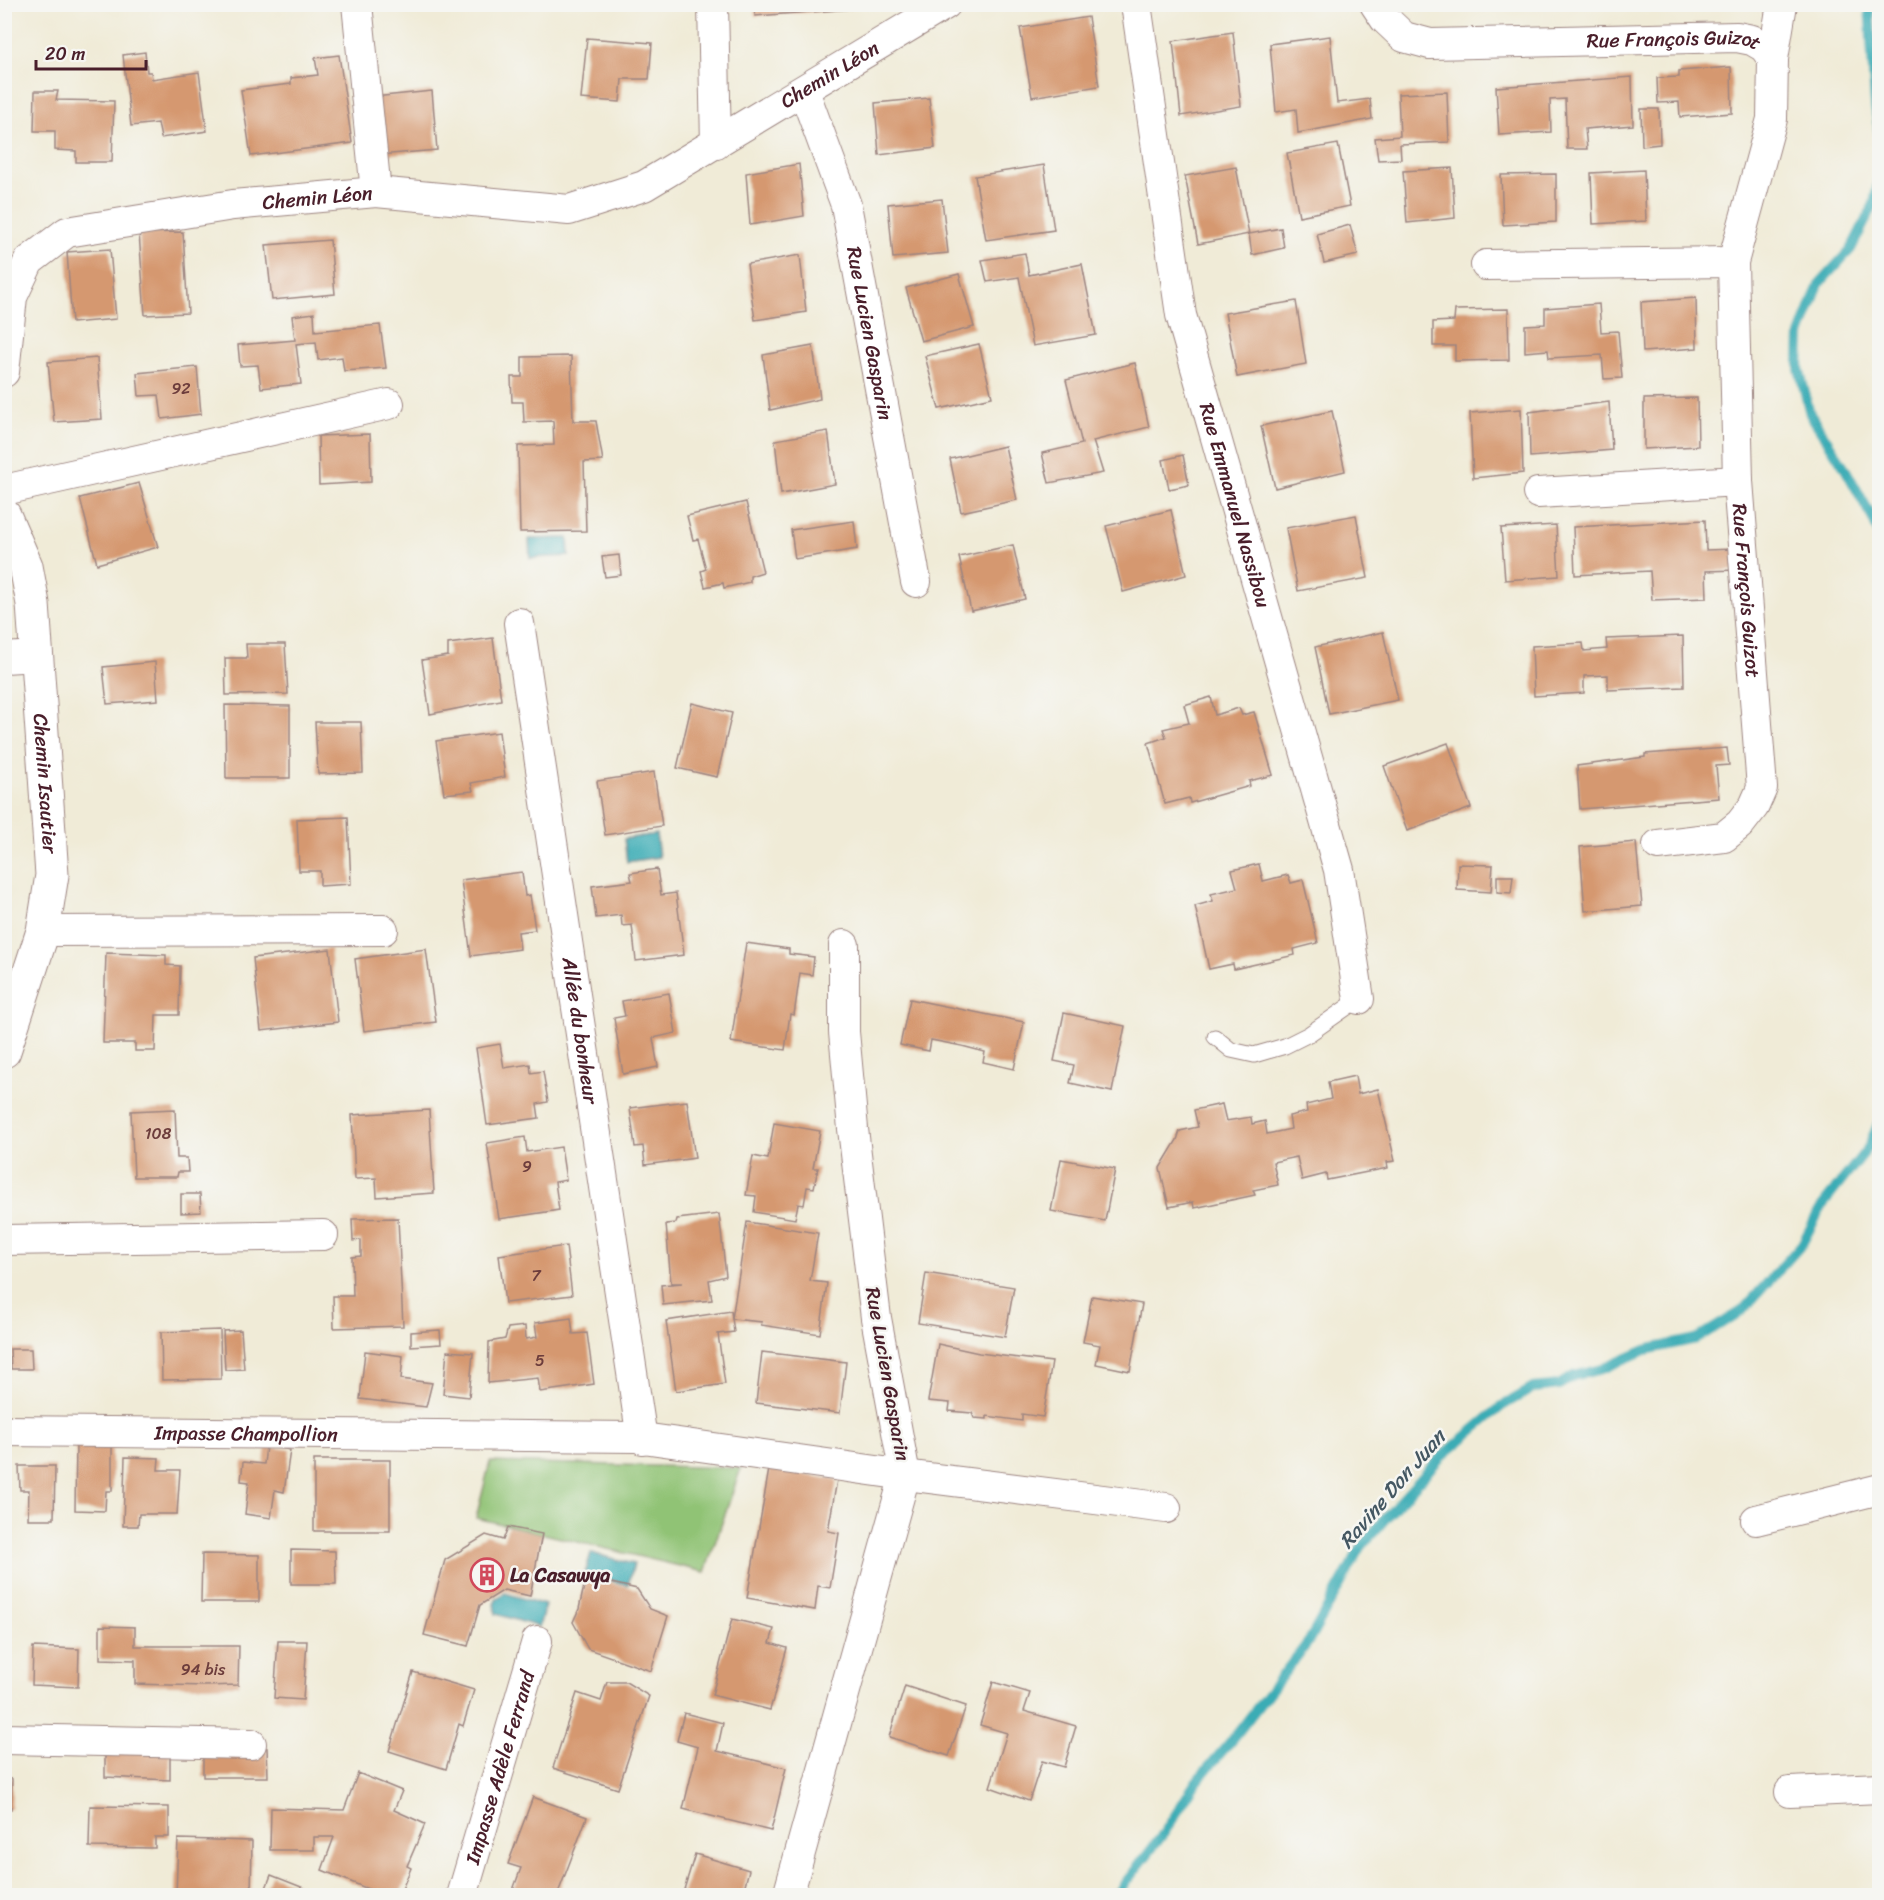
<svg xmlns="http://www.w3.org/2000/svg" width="1884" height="1900" font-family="Sriracha,sans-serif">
<rect width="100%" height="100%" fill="#f6f6f2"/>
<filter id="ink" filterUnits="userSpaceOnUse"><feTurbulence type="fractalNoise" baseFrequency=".0167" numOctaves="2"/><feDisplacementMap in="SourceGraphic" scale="12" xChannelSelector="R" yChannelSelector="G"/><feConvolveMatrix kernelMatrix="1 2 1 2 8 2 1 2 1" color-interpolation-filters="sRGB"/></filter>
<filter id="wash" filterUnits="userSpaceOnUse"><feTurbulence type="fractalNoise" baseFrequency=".008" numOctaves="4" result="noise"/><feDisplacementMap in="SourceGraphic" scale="24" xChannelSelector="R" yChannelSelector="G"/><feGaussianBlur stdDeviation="1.35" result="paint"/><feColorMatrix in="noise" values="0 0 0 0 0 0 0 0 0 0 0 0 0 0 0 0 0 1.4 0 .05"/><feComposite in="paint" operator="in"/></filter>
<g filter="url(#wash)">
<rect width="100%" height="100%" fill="#f0ebd7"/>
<!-- green -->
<path fill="#90c374" stroke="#6d7150" stroke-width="1.5" d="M490 1462 741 1468 705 1572 476 1518Z"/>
<!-- water -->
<g fill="#3bacb5" stroke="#426670" stroke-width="1.5">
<path d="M568 538 569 556 530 558 529 539Z"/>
<path d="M656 834 659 857 627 862 624 839Z"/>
<path d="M591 1553 634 1564 628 1585 585 1574Z"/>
<path d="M505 1593 545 1605 539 1627 496 1614 494 1604 497 1598Z"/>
</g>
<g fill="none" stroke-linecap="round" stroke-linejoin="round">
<!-- stream -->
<g stroke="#3bacb5" stroke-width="10">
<path d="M1869 4 1875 105 1880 139"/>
<path d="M1880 173 1874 204 1851 249 1819 284 1800 335 1799 368 1810 414 1843 465 1873 519 1880 537"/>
<path d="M1115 1896 1164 1833 1196 1782 1236 1735 1309 1641 1361 1547 1397 1505 1440 1458 1502 1406 1533 1388 1559 1385 1573 1376 1602 1369 1645 1350 1696 1339 1742 1311 1802 1244 1822 1206 1868 1148 1880 1120"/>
</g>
</g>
<g id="blocks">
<!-- building -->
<g fill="#d5986f">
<path d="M754 4H852V9L755 16Z"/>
<path d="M1088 17 1099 86 1032 97 1020 28Z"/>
<path d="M1233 32 1241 106 1181 116 1173 41Z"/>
<path d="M1330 36 1337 103 1370 99 1372 119 1298 133 1296 109 1276 112 1270 44Z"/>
<path d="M587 38 652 43 649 79H622L620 102 581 99Z"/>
<path d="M145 52 147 72H151L152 79 199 72 207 131 161 138 158 123 131 126 123 55Z"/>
<path d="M339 55 352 143 251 156 241 90 291 84V78L318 75 315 58Z"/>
<path d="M1731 67 1732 113 1680 117 1679 102 1658 103 1657 78 1679 77V71Z"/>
<path d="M1632 77 1633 125 1585 129 1587 149H1567L1565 99 1550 100 1551 132 1499 135 1496 87Z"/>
<path d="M35 91H58L56 100 114 101 112 162H76V151L55 150V131H34Z"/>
<path d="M432 91 437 150 379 155 374 97Z"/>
<path d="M1447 92 1449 142 1400 144 1401 159 1378 160 1375 138 1400 136 1398 94Z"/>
<path d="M929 98 935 148 879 155 875 103Z"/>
<path d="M1641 109H1659L1660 144 1642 146Z"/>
<path d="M1338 144 1350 206 1299 216 1287 153Z"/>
<path d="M799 164 804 216 750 225 746 173Z"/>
<path d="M1044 165 1054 230 986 240 975 176Z"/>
<path d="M1236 167 1249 234 1198 244 1185 176Z"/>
<path d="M1452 168 1455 218 1407 223 1403 171Z"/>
<path d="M1644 170 1646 221 1593 224 1591 173Z"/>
<path d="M1556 174V222L1503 225 1501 175Z"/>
<path d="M942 199 948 253 893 258 888 204Z"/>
<path d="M1350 225 1358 255 1324 263 1317 234Z"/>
<path d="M1281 228 1284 248 1252 255 1249 234Z"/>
<path d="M183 232 188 313 145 315 139 233Z"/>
<path d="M330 240 335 294 272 300 266 245Z"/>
<path d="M110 249 116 319 72 323 67 252Z"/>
<path d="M1025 253 1029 275 1082 264 1096 335 1033 346 1019 277 987 282 982 260Z"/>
<path d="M800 255 806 312 755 320 747 264Z"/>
<path d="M959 274 974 327 921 341 906 288Z"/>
<path d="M1696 298 1697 348 1643 352 1641 302Z"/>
<path d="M1296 301 1306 364 1237 377 1225 313Z"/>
<path d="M1599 304 1601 332 1618 331 1622 378 1604 379 1602 355 1549 358 1548 350 1525 352V325L1545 324V308Z"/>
<path d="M1508 309 1509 360 1455 361V346H1433V322L1454 321 1455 310Z"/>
<path d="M314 313 315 331 380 325 386 368 344 371 342 357 318 360 316 342 296 344 301 384 261 388 258 365 240 366 238 345 295 340 292 316Z"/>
<path d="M979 344 992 397 939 409 925 356Z"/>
<path d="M813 346 820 399 770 410 763 355Z"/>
<path d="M571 356 573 421H596L603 461 584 462 586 531 520 532 518 446 554 445 553 421 524 422 523 402H512L511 377H522V357Z"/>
<path d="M97 358 102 419 54 422 48 362Z"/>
<path d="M1135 363 1149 427 1093 441 1103 473 1049 483 1042 453 1082 444 1066 380Z"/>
<path d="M197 367 201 414 162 419 159 395 139 396 137 373Z"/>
<path d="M1697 398 1698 446 1644 449V399Z"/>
<path d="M1609 402 1612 450 1530 457 1529 412Z"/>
<path d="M1521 409 1523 473 1473 478 1470 413Z"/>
<path d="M1332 411 1345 471 1275 488 1261 426Z"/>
<path d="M828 431 835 484 781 494 775 440Z"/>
<path d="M370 434 371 482 319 485 318 436Z"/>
<path d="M1005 446 1017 500 961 512 950 459Z"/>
<path d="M1183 455 1189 485 1169 489 1163 460Z"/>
<path d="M139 483 158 547 97 564 80 498Z"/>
<path d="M746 502 763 572 750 576V582L724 588 723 583 705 587 701 571 706 569 698 539 693 540 687 516Z"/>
<path d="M1171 510 1186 575 1123 592 1106 526Z"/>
<path d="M1356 515 1368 578 1298 591 1286 528Z"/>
<path d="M1705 520 1706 550 1736 549 1737 570 1706 571 1707 598 1652 600 1650 571 1575 575 1573 527Z"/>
<path d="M854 521 857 549 795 559 791 530Z"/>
<path d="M1556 525 1559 576 1505 580 1501 528Z"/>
<path d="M1013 545 1025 599 971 611 959 557Z"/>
<path d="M619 555 621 575 605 577 602 557Z"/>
<path d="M1383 632 1398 700 1329 714 1315 647Z"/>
<path d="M1683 636 1684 687 1608 690V675L1584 676V693L1534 696 1532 646 1583 643 1584 651 1607 649 1606 639Z"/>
<path d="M493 638 501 700 430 714 422 660 448 656V644Z"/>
<path d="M246 644H285L288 694 226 695 225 658H247Z"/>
<path d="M155 662 158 700 107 704 103 667Z"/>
<path d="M1211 697 1215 715 1239 708 1242 715 1254 712 1273 775 1249 781 1250 786 1190 803 1189 798 1165 804 1148 743 1166 737 1163 729 1189 723 1184 705Z"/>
<path d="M692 703 732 713 717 777 677 768Z"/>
<path d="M225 705 290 706V778H226Z"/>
<path d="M315 722H361L363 773 318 774Z"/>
<path d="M499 732 505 777 471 783 473 791 444 794 436 741Z"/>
<path d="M1448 743 1471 808 1407 831 1384 766Z"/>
<path d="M1727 748 1729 765 1716 766 1719 798 1580 809 1577 766 1645 757V754Z"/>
<path d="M654 772 662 826 605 835 597 781Z"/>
<path d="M348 817 351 884 320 886V871H299L297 819Z"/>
<path d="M1636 842 1642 906 1585 911 1580 847Z"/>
<path d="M1259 864 1263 881 1288 875 1291 883 1303 880 1318 943 1294 949 1295 955 1234 969 1233 964 1209 969 1195 906 1213 901 1211 894 1237 888 1232 870Z"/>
<path d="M1458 864 1493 865 1491 892 1457 890Z"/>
<path d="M657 869 661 895 676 893 684 955 636 961 632 925 622 926 621 915 596 918 592 886 632 881 630 873Z"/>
<path d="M522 872 525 896 530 895 535 930 518 932 520 949 471 956 461 880Z"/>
<path d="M1497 876H1513L1511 893 1497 892Z"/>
<path d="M746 943 789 949V954L814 957 812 975 800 973 794 1015 790 1014 785 1050 731 1042Z"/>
<path d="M330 949 338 1022 261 1031 253 958Z"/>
<path d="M426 949 436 1022 364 1031 355 959Z"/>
<path d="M106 953 166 955V965L180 966 179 1015H156L155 1051H135V1043H103Z"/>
<path d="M669 993 676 1033 653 1038 658 1067 623 1074 614 1018 625 1016 622 1001Z"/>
<path d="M910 999 1024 1022 1014 1069 983 1062 985 1052 962 1046 931 1040 929 1051 900 1045Z"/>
<path d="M1064 1013 1125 1026 1112 1092 1070 1083 1074 1065 1054 1061Z"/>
<path d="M500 1044 504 1068 530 1064 531 1073 543 1071 548 1102 537 1104 539 1118 487 1125 476 1048Z"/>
<path d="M1355 1076 1358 1094 1378 1089 1395 1161 1387 1162 1388 1168 1327 1180 1326 1174 1302 1180 1297 1157 1273 1162 1278 1185 1253 1190 1255 1195 1194 1208 1193 1202 1169 1207 1160 1168 1177 1140 1180 1131 1198 1127 1194 1110 1222 1104 1226 1121 1251 1117 1252 1124 1265 1121 1267 1134 1291 1129 1289 1116 1307 1112 1306 1105 1331 1099 1328 1082Z"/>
<path d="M687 1101 695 1158 645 1165 643 1146 635 1147 630 1108Z"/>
<path d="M175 1109 177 1158H187L188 1172H178L177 1177H134L131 1111Z"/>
<path d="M429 1110 434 1193 377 1197 376 1178 355 1179 352 1115Z"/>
<path d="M774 1123 820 1131 813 1168H818L814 1188 807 1187 804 1205 798 1204 795 1219 754 1212 756 1196 746 1195 753 1156 768 1159Z"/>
<path d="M525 1137 527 1152 561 1147 566 1180 555 1182 559 1210 499 1219 487 1143Z"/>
<path d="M1061 1159 1115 1169 1105 1221 1051 1211Z"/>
<path d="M181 1194H200L201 1212 181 1213Z"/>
<path d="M719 1214 726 1276 709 1280 712 1300 663 1305 661 1285 682 1283H671L666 1224 676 1223 677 1219Z"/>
<path d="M398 1218 403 1326 334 1328 333 1296H353L352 1257 361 1256V1240L353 1241 352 1219Z"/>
<path d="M747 1222 818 1233 810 1281 827 1283 820 1334 761 1325 762 1322 732 1319Z"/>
<path d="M566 1246 572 1295 505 1303 499 1255Z"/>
<path d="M926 1273 1014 1287 1005 1337 918 1323Z"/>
<path d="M1092 1296 1142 1304 1130 1371 1096 1364 1100 1345 1083 1342Z"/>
<path d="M731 1311 734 1332 718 1334 725 1384 676 1391 666 1321Z"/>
<path d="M571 1318 573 1334 587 1333 594 1384 540 1392 538 1378 488 1383 489 1342 505 1339 508 1328 525 1326 526 1339 537 1337 535 1323Z"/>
<path d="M220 1330 221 1379 162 1380 161 1332Z"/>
<path d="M241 1330 244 1369 225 1370 223 1331Z"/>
<path d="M440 1330 441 1344 411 1346V1332Z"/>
<path d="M938 1344 979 1353 1052 1362 1043 1417 1022 1414V1421L987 1416V1419L974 1418 972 1413 949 1411 950 1403 928 1401Z"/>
<path d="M10 1349H31L32 1369H11Z"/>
<path d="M365 1351 403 1356 401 1379 432 1383 426 1407 360 1399Z"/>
<path d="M447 1351 473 1353 469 1397 443 1394Z"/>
<path d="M762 1352 846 1362 840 1413 756 1403Z"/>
<path d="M76 1445 112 1446V1491H106L105 1511 75 1510Z"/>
<path d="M266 1446 290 1450 284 1492 275 1490 271 1518 245 1514 249 1482 241 1481 243 1462 264 1464Z"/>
<path d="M125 1457 159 1458 158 1470H180L177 1514H139L138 1526H123Z"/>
<rect x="314" y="1460" width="76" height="71"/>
<path d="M19 1466H55L54 1519H28L29 1490H20Z"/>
<path d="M769 1469 837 1480 828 1531 839 1533 830 1588 818 1586 815 1610 747 1598Z"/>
<path d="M508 1527 542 1534 530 1596 504 1590 480 1605 468 1646 424 1635 445 1560 486 1535 503 1540Z"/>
<path d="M291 1550 335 1551 336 1584H291Z"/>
<path d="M202 1554 259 1555V1602H201Z"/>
<path d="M586 1577 637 1589 650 1609 668 1616 651 1671 588 1649 573 1622 579 1609Z"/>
<path d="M732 1619 774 1629 770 1643 787 1648 770 1710 712 1695Z"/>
<path d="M100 1626 135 1627V1646H239L238 1685 205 1686 135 1684V1660L100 1659Z"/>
<path d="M278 1641H307L303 1700 274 1698Z"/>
<path d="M33 1647 79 1649 78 1687 32 1685Z"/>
<path d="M413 1672 474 1690 463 1726 459 1724 446 1769 389 1751Z"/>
<path d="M607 1682H626L649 1696 618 1789 553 1768 577 1693 601 1701Z"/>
<path d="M993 1682 1030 1693 1024 1711 1076 1726 1064 1767 1042 1761 1029 1801 990 1787 1007 1733 980 1725Z"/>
<path d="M905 1686 966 1706 949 1756 889 1737Z"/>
<path d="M684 1713 723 1723 717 1751 786 1768 771 1831 683 1809 698 1747 677 1741Z"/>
<path d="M105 1746 170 1747V1780L105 1777Z"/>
<path d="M246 1746 267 1748 268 1777H203V1747Z"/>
<path d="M358 1773 402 1791 394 1810 425 1824 407 1866 411 1868 399 1896H385L322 1870 334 1837H314V1850H270L271 1808 344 1810Z"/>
<path d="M4 1778 12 1779 11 1809H4Z"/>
<path d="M533 1797 587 1817 557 1896H528L513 1890 521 1868 508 1864Z"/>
<path d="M90 1806 169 1807V1837H155V1848L89 1847Z"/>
<path d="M178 1839 252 1841 251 1896H176Z"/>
<path d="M695 1854 749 1870 742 1896H682Z"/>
<path d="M271 1875 314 1892 313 1896H263Z"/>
</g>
</g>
</g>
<g filter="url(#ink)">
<use href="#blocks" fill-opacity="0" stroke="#9d8581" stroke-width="1.5"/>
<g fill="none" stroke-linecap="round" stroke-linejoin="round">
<defs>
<path id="service" d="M1215 1037 1231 1050 1254 1055 1285 1046 1309 1034 1359 999"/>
<g id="minor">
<path d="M357 4 376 192"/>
<path d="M713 4 716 144"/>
<path id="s1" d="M1136 4 1181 315 1339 870 1359 999"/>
<path id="s2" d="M1375 4 1385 19 1404 37 1430 44 1737 37 1752 40 1764 47 1773 59 1772 119 1733 262"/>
<path d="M1773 59 1782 4"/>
<path id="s3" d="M804 91 846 205 916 582"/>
<path id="s4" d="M1486 265 1733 262 1738 481 1762 788 1754 806 1740 824 1724 837 1658 845"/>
<path id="s5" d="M4 372 12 297 29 261 67 232 233 205 376 192 569 210 644 186 946 4"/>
<path d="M4 490 389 404"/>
<path d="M1538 493 1738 481"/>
<path id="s6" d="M519 623 642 1439"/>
<path d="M4 658 37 656"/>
<path d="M43 931 383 930"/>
<path d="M4 1240 323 1235"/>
<path id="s7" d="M4 1431 636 1437 905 1475 1166 1508"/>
<path d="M1756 1520 1880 1489"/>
<path d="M4 1739 251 1744"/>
<path d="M1790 1792 1880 1788"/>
<path id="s8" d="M462 1896 537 1641"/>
<path d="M788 1896 905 1475 876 1318 853 1129 844 1032V945"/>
</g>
<g id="secondary">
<path id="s9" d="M4 515 26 566 33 604 52 875 43 931 4 1051"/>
</g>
</defs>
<!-- service casing -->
<use href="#service" stroke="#9d8581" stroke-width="17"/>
<!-- minor casing -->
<use href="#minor" stroke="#9d8581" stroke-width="32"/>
<!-- secondary casing -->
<use href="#secondary" stroke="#9d8581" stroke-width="35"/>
<!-- service -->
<use href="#service" stroke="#fff" stroke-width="15"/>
<!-- minor -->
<use href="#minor" stroke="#fff" stroke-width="30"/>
<!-- secondary -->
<use href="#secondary" stroke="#fff" stroke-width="33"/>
</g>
</g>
<!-- icons -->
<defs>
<symbol id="building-ring" viewBox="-11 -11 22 22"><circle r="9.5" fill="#f6f6f2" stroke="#d1495b" stroke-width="1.5"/><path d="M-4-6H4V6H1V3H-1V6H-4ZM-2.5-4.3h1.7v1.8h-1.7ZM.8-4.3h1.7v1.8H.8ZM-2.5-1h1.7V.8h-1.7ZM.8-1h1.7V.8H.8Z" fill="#d1495b"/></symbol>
</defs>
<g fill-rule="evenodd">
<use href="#building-ring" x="468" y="1556" width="38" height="38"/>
</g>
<g text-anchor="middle" stroke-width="5" stroke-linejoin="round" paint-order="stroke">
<!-- number labels -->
<g font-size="16" fill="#6d3d3c">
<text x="181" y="394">92</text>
<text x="158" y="1139">108</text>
<text x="527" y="1172">9</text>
<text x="536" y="1281">7</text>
<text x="540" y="1366">5</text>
<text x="203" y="1675">94 bis</text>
</g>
<!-- street labels -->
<g font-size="20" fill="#4a1f2b" stroke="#f6f6f2">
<text dy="7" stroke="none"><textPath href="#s2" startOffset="315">Rue François Guizot</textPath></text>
<text dy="7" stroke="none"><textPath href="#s5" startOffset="964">Chemin Léon</textPath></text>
<text dy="7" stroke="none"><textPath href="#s5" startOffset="416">Chemin Léon</textPath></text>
<text dy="7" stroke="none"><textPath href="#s3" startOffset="252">Rue Lucien Gasparin</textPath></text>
<text dy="7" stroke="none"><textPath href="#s1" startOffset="512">Rue Emmanuel Nassibou</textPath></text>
<text dy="7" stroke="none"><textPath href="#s4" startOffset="576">Rue François Guizot</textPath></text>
<text dy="7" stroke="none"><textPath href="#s9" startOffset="274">Chemin Isautier</textPath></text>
<text dy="7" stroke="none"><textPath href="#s6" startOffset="412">Allée du bonheur</textPath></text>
<text transform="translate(888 1374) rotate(80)" y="7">Rue Lucien Gasparin</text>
<text dy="7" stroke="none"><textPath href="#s7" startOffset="242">Impasse Champollion</textPath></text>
<text dy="7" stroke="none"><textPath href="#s8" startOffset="134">Impasse Adèle Ferrand</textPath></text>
</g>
<!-- poi labels -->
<g font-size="20" font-weight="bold" fill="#4a1f2b" stroke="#f6f6f2" text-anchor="start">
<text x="510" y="1582">La Casawya</text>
</g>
<!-- water labels -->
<g font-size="21" font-style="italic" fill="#445762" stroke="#f6f6f2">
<text transform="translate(1392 1489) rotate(-49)" y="7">Ravine Don Juan</text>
</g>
</g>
<!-- margin -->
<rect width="1884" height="1900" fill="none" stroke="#f6f6f2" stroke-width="24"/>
<!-- scale -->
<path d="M36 60v9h110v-9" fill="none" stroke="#4a1f2b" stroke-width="3"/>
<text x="45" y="60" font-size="18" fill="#4a1f2b" stroke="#f6f6f2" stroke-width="4.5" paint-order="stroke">20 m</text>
</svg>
